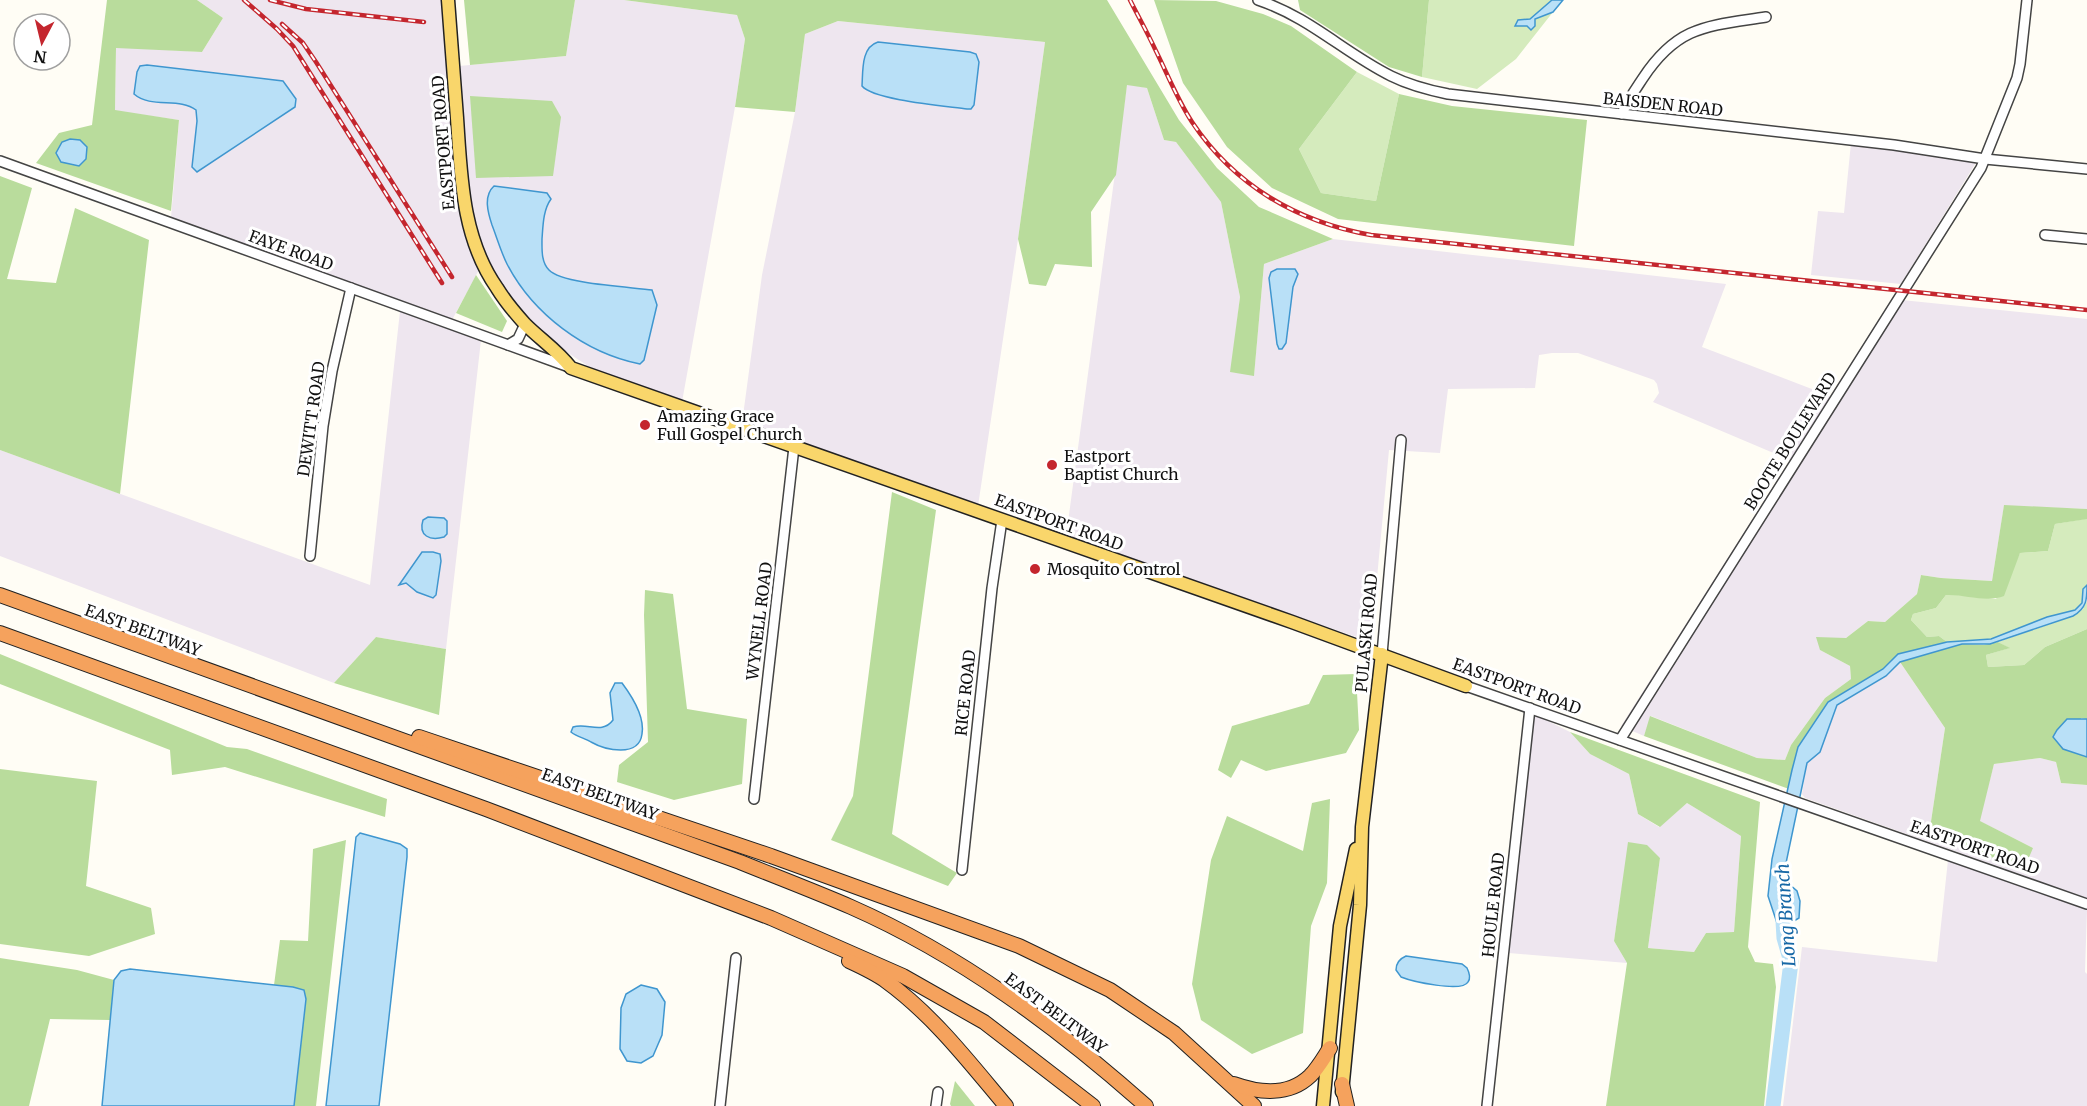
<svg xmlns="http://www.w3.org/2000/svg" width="2087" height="1106" font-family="Merriweather,serif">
<rect width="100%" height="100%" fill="#fffdf5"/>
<!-- industrial -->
<g fill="#eee6ef">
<path d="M197 0H444L461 216 470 246 480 268 452 320 171 218 179 120 115 111 116 47 202 52 223 18Z"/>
<path d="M575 0H624L737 15 745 39 735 107 682 402 612 377 588 366 562 349 536 327 501 284 487 261 474 232 468 201 459 66 566 56Z"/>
<path d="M838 21 1045 42 1018 239 978 506 742 423 762 275 795 112 805 34Z"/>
<path d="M1127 84 1147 88 1164 140 1176 142 1221 202 1240 297 1231 372 1254 375 1264 264 1333 239 1726 284 1702 347 1830 396 1892 299 2087 319V509L2004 506 1992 581 1941 578 1921 575 1917 594 1885 622 1868 621 1846 638 1820 650 1850 666 1851 679 1825 698 1791 745 1785 760 1757 758 1651 716 1644 736 1621 726 1790 460 1653 402 1659 393 1657 384 1654 380 1578 353H1552L1539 355 1535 388 1448 389 1440 453 1389 450 1371 642 1066 537Z"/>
<path d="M1851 143 1977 161 1901 284 1811 275 1818 211 1844 213Z"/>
<path d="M400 311 481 340 446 649 376 637 334 683 0 556V450L370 585Z"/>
<path d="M1900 662 1945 728 1929 835 2033 848 1979 821 1994 764 2040 758 2056 762 2061 783 2087 785V898L1805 798 1802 794 1807 763 1820 752 1837 705 1886 676Z"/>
<path d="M1534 714 1570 732 1590 754 1629 774 1638 814 1659 827 1687 803 1741 836 1734 932 1706 933 1694 952 1648 948 1660 858 1629 842 1614 941 1627 963 1509 953Z"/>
<path d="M1948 860 2087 910 2085 972 2087 974V1106H1783L1802 947 1937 962Z"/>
</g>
<!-- green -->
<g fill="#d5ebbd">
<path d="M1429 0H1552L1530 19 1523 20 1516 25 1553 12 1516 59 1477 89 1422 77Z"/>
<path d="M1357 72 1399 94 1376 201 1321 193 1299 149Z"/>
<path d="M2084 519H2087V585L2083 589 2082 603 2075 610 2048 617 1991 639 1947 642 1939 636 1927 637 1911 620 1913 614 1936 608 1946 595H1958L1996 599 2020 553 2048 551 2055 524Z"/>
<path d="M2087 601V629L2045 647 2024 665 1988 667 1986 655 2009 648 1998 642 2073 616 2083 609Z"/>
</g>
<!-- forest -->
<g fill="#b9dc9c">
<path d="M107 0H197L223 18 202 52 116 48 115 110 179 120 171 211 36 163 59 133 92 125Z"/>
<path d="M464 0H575L566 56 470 65Z"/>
<path d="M624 0H1107L1179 120 1217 168 1259 207 1333 239 1264 264 1254 376 1230 372 1240 297 1221 202 1176 142 1164 140 1147 88 1127 85 1116 175 1091 212 1092 267 1055 264 1046 286 1029 284 1018 239 1045 42 838 21 805 34 795 112 735 107 745 39 737 15Z"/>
<path d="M1154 0 1216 1 1263 14 1291 26 1357 72 1299 149 1321 193 1376 201 1399 94 1452 106 1587 120 1574 246 1338 219 1272 188 1227 147 1183 83Z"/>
<path d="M1298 0H1429L1422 77 1389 67 1300 10Z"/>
<path d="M470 96 552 101 561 117 553 176 476 178Z"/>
<path d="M0 176 32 188 7 279 56 283 75 208 149 240 120 494 0 450Z"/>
<path d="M476 275 507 321 502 332 456 313Z"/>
<path d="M892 492 936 510 892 834 957 873 948 886 831 840 853 796Z"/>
<path d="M2004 505 2087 509V519L2055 524 2048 551 2020 553 2004 596C1987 603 1964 594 1946 595L1936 608 1913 614 1911 620 1927 637 1939 636 1947 642 1898 654 1883 669 1828 702 1798 747 1789 789 1644 736 1650 716 1757 758 1785 760 1791 745 1825 698 1851 679 1850 666 1820 650 1816 637 1846 638 1868 621 1885 622 1917 594 1921 575 1941 578 1992 581Z"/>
<path d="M645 590 673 594 687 709 747 719 742 784 674 800 617 782 619 765 648 742 644 615Z"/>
<path d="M2087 629V719L2081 718 2083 756 2087 757V785L2061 783 2056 762 2040 758 1994 764 1980 821 2033 848 2024 869 1929 835 1945 728 1900 662 1962 644 1984 645 1998 642 2010 648 1986 655 1988 667 2024 665 2045 647Z"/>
<path d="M376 637 446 649 439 715 334 683Z"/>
<path d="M0 654 227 747 247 749 387 799 385 817 225 767 172 775 170 750 0 684Z"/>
<path d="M1356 674 1359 730 1346 753 1266 771 1241 760 1231 778 1218 770 1232 726 1309 704 1323 675Z"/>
<path d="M1570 732 1760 802 1748 947 1755 962 1773 964 1776 987 1764 1106H1606L1627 963 1614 941 1628 842 1647 845 1660 858 1648 948 1694 952 1706 933 1734 932 1741 836 1687 803 1660 827 1638 814 1629 774 1590 754Z"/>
<path d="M0 769 97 781 86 886 151 908 155 934 89 956 0 944Z"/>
<path d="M1330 799 1327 883 1311 926 1303 1033 1252 1054 1201 1020 1192 984 1211 860 1227 816 1303 851 1312 803Z"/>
<path d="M346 840 316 1106H294L306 999 304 990 274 985 280 940 308 941 313 849Z"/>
<path d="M0 958 77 970 114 980 110 1020 50 1019 29 1106H0Z"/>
<path d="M955 1081 975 1106H951L950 1104Z"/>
</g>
<!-- water -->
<g fill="#b9e0f7" stroke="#3f96cf" stroke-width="1.5">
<path d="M1552 0H1563L1553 12 1535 19V26L1531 30 1527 26H1515L1518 20 1530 19Z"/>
<path d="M878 42 970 52 976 54 979 62 974 105 971 109H967C946 106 873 100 862 86 863 71 861 47 878 42Z"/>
<path d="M147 65 283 81 296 99 295 107 197 172 192 167 197 121 196 110C179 97 151 109 134 94L137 72 140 66Z"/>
<path d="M70 139 80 140 87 147 86 159 79 166 61 162 56 153 62 142Z"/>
<path d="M494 186 547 193 551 199C543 210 543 226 542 239 542 249 541 262 549 270 562 284 631 287 652 290L657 305 644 360 640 364C585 353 533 314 507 264 501 252 497 238 492 225 488 213 483 196 494 186Z"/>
<path d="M1277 269H1295L1298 274 1293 287 1286 343 1282 349H1279L1277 344 1269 278 1271 272Z"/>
<path d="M428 517 444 518 447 521V534L444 537C430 541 418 536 423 520Z"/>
<path d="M422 552H433L440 554 441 561 436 595 433 598 417 592 406 583 399 585Z"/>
<path d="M2087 585C2087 599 2087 608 2073 616L1990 644H1962L1900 662 1886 676 1837 705 1820 752 1807 763 1786 863V873L1789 884 1797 891 1800 901 1799 918 1794 921 1777 923 1768 896 1772 859 1792 770 1798 747 1828 702 1883 669 1898 654 1947 642 1991 639 2047 617 2075 610 2082 603 2083 589Z"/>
<path d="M615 683H622C631 695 645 717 642 734 639 758 605 750 591 742 585 738 577 737 571 732L573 727C587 722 602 735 613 720L610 693Z"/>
<path d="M2067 719H2087V757L2063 749 2053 737 2057 730Z"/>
<path d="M360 833 400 844 407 849V857L379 1106H326L356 837Z"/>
<path d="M1406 956 1462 964 1467 968C1469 972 1471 978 1468 982 1462 993 1411 981 1401 977L1396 970C1396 963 1399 959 1406 956Z"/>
<path d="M130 969 293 987 304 990 306 999 294 1106H102L114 980 121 971Z"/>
<path d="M641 985 657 989 665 1002 662 1035 653 1056 641 1063 627 1061 620 1049 621 1008 626 994Z"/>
</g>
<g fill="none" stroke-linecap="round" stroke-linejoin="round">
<!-- river -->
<path stroke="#b9e0f7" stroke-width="15" d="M1773 1106 1791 962 1784 938 1782 904"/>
<defs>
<g id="minor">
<path d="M1258 0C1311 18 1343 52 1391 76 1409 85 1428 90 1448 94L1894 145 1985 159 2087 169"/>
<path d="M1622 114C1627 101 1635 90 1643 78 1678 25 1708 26 1766 17"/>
<path d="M0 161 569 367"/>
<path d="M2045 235 2087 239"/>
<path d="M508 345 518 339 525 324"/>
<path d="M310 556 323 426 332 371 351 288"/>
<path d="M1382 654 1401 440"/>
<path d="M1466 686 2087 904"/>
<path d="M1620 740 1981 168 2017 78 2020 64 2027 0"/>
<path d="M754 799 794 447"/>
<path d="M962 870 992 588 1002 520"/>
<path d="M720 1106 736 958"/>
<path d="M936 1106 938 1092"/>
<path d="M1487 1106 1530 708"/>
</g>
<g id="major">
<path d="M448 0C451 39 454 79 457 118 461 177 462 238 497 288 505 301 515 313 525 324 540 339 558 351 571 368L1292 622 1466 686"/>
<path d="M1342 1092 1360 905 1362 827 1382 654"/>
<path d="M1323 1106 1340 926 1356 849"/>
</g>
<g id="highway">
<path d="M0 595 740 862C777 877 814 891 851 907 960 955 1057 1027 1146 1106"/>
<path d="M0 633 486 809 771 918 903 976 984 1022 1093 1106"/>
<path d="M419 737 771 856 1019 946 1110 990 1174 1033 1254 1106"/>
<path d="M849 961C862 967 875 973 886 981 933 1015 969 1062 1006 1106"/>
<path d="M1234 1084C1259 1093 1289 1096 1310 1076 1318 1068 1324 1057 1330 1048"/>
<path d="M1342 1084 1347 1106"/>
</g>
</defs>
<!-- minor casing -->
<use href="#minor" stroke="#444" stroke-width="12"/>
<!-- major casing -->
<use href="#major" stroke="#222" stroke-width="15"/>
<!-- highway casing -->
<use href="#highway" stroke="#222" stroke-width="16"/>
<!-- minor -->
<use href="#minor" stroke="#fff" stroke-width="9"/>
<!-- major -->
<use href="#major" stroke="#f9d66b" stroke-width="12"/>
<!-- highway -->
<use href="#highway" stroke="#f5a25d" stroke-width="14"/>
<defs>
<g id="rail">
<path d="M244 0 277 29 293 46 442 283"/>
<path d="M270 0 306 9 424 22"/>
<path d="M1130 0C1138 16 1147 32 1155 49 1167 73 1177 99 1192 122 1234 185 1297 222 1371 235L2087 310"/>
<path d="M282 24 303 43 316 62 452 277"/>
</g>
</defs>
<!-- rail casing -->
<use href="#rail" stroke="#c4262e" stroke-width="4.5"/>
<!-- rail -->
<use href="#rail" stroke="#fff" stroke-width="2" stroke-dasharray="7" stroke-linecap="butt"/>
</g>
<!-- markers -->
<g fill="#c4262e" stroke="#fff" stroke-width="2">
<circle cx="645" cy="425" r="6"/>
<circle cx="1052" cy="465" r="6"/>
<circle cx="1035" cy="569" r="6"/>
</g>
<g text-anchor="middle" stroke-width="6" stroke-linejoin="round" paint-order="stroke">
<!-- street labels -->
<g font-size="16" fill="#111" stroke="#fff">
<text transform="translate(1663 104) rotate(6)" y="6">BAISDEN ROAD</text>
<text transform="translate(443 143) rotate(-95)" y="6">EASTPORT ROAD</text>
<text transform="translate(291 250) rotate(20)" y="6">FAYE ROAD</text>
<text transform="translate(311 419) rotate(-82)" y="6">DEWITT ROAD</text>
<text transform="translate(1790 441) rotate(-58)" y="6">BOOTE BOULEVARD</text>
<text transform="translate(1059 522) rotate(20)" y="6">EASTPORT ROAD</text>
<text transform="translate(759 621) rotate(-83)" y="6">WYNELL ROAD</text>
<text transform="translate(143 630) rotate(20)" y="6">EAST BELTWAY</text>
<text transform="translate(1366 633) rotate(-85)" y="6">PULASKI ROAD</text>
<text transform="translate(1517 686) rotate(20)" y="6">EASTPORT ROAD</text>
<text transform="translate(965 693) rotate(-84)" y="6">RICE ROAD</text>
<text transform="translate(600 794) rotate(20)" y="6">EAST BELTWAY</text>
<text transform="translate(1975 847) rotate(19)" y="6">EASTPORT ROAD</text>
<text transform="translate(1493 905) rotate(-84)" y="6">HOULE ROAD</text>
<text transform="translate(1056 1013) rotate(37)" y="6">EAST BELTWAY</text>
</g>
<!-- poi labels -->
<g font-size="16" fill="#111" stroke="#fff" text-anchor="start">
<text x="657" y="422">Amazing Grace<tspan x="657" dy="18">Full Gospel Church</tspan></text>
<text x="1064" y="462">Eastport<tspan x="1064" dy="18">Baptist Church</tspan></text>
<text x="1047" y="575">Mosquito Control</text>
</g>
<!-- water labels -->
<g font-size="18" font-style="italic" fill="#1768a6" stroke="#fff">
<text transform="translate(1786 915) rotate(-94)" y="6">Long Branch</text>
</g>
</g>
<!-- north arrow -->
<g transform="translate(42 42) rotate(187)"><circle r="28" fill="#ffffff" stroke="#a0a0a0" stroke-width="1.5"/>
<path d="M0-4.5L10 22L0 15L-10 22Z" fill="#c4262e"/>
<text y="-9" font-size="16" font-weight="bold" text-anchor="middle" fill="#111111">N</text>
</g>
</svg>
